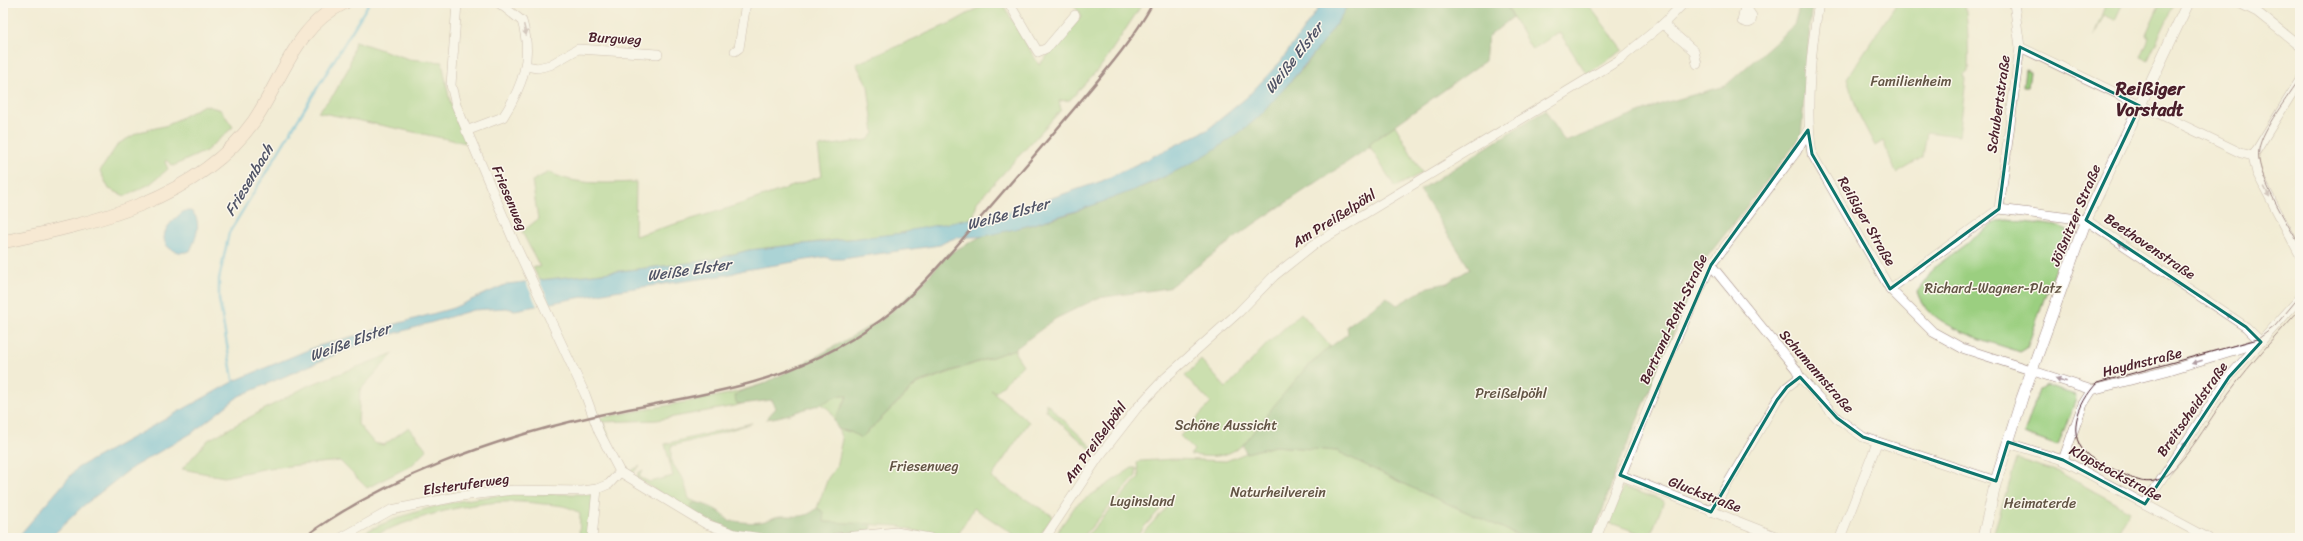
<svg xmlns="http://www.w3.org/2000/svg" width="2303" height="541" font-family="Sriracha,sans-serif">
<rect width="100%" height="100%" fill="#fbf7ec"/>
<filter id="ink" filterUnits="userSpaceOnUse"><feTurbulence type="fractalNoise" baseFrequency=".025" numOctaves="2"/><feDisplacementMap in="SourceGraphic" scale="8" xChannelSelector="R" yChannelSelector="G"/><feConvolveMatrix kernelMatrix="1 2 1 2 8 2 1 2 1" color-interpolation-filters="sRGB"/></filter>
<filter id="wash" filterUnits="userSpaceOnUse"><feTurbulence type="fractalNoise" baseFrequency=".012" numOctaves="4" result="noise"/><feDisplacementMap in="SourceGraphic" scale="16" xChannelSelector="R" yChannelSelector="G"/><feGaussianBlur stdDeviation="0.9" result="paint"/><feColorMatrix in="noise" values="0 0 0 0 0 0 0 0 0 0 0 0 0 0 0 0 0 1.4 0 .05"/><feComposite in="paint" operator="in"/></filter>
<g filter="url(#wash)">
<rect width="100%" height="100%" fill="#f2ecd5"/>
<!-- green -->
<g fill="#9bcf80" stroke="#727756">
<path d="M987 3H1002L1039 65 1082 16 1072 3H1143L1102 65 1070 100 1059 101 1061 110 977 202 974 215 969 219 891 235 827 241 749 250 715 259 682 264 539 280 533 267H540L522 232 538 219 532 181 549 172C575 186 608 183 636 182L635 236 732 207 822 176 818 147 868 140 874 133 868 86 856 64 953 22Z"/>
<path d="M1505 3H1587L1623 50 1587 74 1559 32 1532 50Z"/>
<path d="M1897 3H1965C1968 26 1969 49 1968 72L1964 75 1966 80 1959 136 1927 132 1923 157 1896 173 1883 141 1875 146 1858 113 1847 78Z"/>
<path d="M2106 3H2123L2115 20 2104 15 2094 35Z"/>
<path d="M2160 3 2173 7 2148 60 2141 57 2149 38 2146 34Z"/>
<path d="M355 41 409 59 442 62 450 102 466 143 318 112 334 94 349 67Z"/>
<path d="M2025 70 2030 72 2028 87H2023Z"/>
<path d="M204 105 221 110 233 127 206 151 173 166 166 160 165 162 168 169 150 184 125 196 109 189 100 171 118 144 139 132 168 125Z"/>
<path d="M1395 125 1422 173 1395 187 1370 147V143Z"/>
<path d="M2008 220 2058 226 2068 230 2027 348 2020 352C1989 341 1927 327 1917 292L1936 266 1992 225 1999 221Z"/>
<path d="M1301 313 1330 346 1303 371 1243 445C1223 459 1212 457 1190 455L1194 450 1180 436 1211 403 1185 376 1201 360 1226 388 1266 345Z"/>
<path d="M1015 349V353L1023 365 996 392 991 390 1029 422 991 478 1053 516 1038 538H1019L974 508 956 538H940L899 526 823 522 821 510 817 508 828 478 836 467 842 439 838 429 851 432 861 438 917 384Z"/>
<path d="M394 353 360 390 358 424 374 443 384 445 409 427 427 450 412 465 367 488 340 461 268 468 224 477 182 469 208 440 307 386Z"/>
<path d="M763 384 739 392 737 403 741 404 735 406 657 420 603 422 617 456 630 471 640 466 631 475 617 460 599 418 729 394Z"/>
<path d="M2046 386 2075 395 2076 398 2058 446 2024 434 2039 390Z"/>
<path d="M841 395H847C844 406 838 411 834 421 833 411 828 408 820 404L823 401Z"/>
<path d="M1046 403 1097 452 1096 454 1050 414 1046 410Z"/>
<path d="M752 423 711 436 671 446V461L684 481 689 499 696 502 691 505 697 516 637 478 638 473 643 470 639 477 650 482 673 476 665 444Z"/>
<path d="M1275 446 1337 451 1408 486 1525 538H1138L1168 506 1166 503 1134 538H1085L1139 477 1137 463 1140 461 1174 459 1226 461 1246 453Z"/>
<path d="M2017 459 2059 472 2130 511 2115 538H1992Z"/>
<path d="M1132 468H1136V476L1082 538H1053L1076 505Z"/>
<path d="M1623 487 1664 501 1650 537 1608 522Z"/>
<path d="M515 494H593L590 538H579L580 514C569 505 557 505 543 504 495 497 448 508 402 524 384 530 373 538 353 538 404 511 458 498 515 494Z"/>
</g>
<!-- forest -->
<g fill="#7cb26e" stroke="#63684c">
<path d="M1349 3H1505L1513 17 1488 37 1485 61 1370 143V147L1254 224 1168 288 1098 298 1055 319 1015 349 917 383 861 438 851 432 838 429 834 421C838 411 845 406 847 395 835 394 828 402 818 405 801 410 784 417 766 419L776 408 772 400 741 404 736 403 735 396 739 392 763 384 814 358 881 320 920 286 948 254 982 236 1027 226 1069 214 1155 182 1221 145 1255 120 1305 66 1337 23Z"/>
<path d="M1800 3H1814L1811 12 1801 137 1704 261 1616 471 1593 538H1525L1408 486 1337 451 1275 446 1246 453 1243 445C1275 405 1304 363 1348 334L1347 326 1387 297 1397 305 1428 287 1447 283 1470 269 1420 190 1545 110 1565 142 1664 103 1725 86 1794 25Z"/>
<path d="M696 502C709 506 719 509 728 520 740 522 753 524 765 521 770 520 775 516 780 516 795 515 804 520 817 508L823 512 824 522 872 524 871 531 878 538H736L725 526 697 516 691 509V505Z"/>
</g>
<!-- water -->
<g fill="#57b4d5" stroke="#506a80">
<path d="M1322 3H1349C1330 36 1306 64 1281 92 1272 101 1264 113 1254 121 1193 172 1114 200 1040 222 1021 228 1002 232 984 236 964 239 960 233 940 245L842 259H832L825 257 744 270 727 275 614 291 515 310 506 308 473 310 383 337 344 351 239 396 192 433 133 467 83 506 50 538H17L77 468 234 381 315 347 453 308 507 284 682 264 715 259 749 250 904 233 911 230 969 219 992 218 1102 181 1207 130 1246 98 1281 61Z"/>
<path d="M184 211H191C203 220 196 239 190 251 176 256 158 246 166 230 169 223 178 216 184 211Z"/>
</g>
<!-- pier -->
<path fill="#f2ecd5" d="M538 278 551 306 538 308 525 280Z"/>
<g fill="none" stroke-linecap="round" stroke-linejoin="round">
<!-- stream -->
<path stroke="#57b4d5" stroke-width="2.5" d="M234 385 219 299V279L229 233 369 3"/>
</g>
</g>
<g filter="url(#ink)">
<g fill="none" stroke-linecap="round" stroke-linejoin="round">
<defs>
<g id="minor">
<path d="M457 3 451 85 456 105 515 244 585 394 599 432 620 472 706 524 735 534 761 538"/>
<path d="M1009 3 1038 52 1047 48 1075 15"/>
<path d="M1742 3C1746 7 1749 11 1752 16L1751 22 1748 23 1742 21 1745 6"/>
<path d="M1819 3C1811 48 1805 109 1812 154L1890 289 1933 332 1962 348 2092 390 2166 371 2261 342"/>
<path d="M2239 3 2257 12 2300 46"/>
<path d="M1663 24 1694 51 1697 64"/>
<path d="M2020 47 2241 153 2253 156"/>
<path d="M735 51 739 48 746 3"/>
<path d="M526 66 537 68 550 65 578 49 658 54"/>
<path d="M2300 80 2253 156 2257 173 2300 255"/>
<path d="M466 131 503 117C523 86 533 57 522 21L499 3"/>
<path d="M1999 209 2020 47 2014 3"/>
<path d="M1711 265 1796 369 1800 377 1837 418 1863 437 1996 481"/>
<path d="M1890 289 1999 209 2086 220 2246 327 2261 342"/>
<path d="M2008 443 2063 460 2208 538"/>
<path d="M2063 460 2083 404 2092 390"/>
<path d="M1620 475 1780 538"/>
<path d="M2145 504 2229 377 2300 298"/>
<path d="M1711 512 1777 400 1787 387 1800 377"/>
<path d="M341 538 391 510 461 496 514 490 582 491 597 489 609 484 620 472"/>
<path d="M592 538 597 489"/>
<path d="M835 538 896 532 930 538"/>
<path d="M1045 538 1098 458 1137 408 1164 379 1239 312 1274 276 1313 245 1619 60 1663 24 1684 3"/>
<path d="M1596 538 1673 346 1711 265 1796 152 1808 130"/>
<path d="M1840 538 1877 443"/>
</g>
<path id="tertiary" d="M1983 538 1996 481 2022 398 2086 220 2188 3"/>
<path id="secondary" d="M3 242C93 223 197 201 254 121 282 80 295 26 344 3"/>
</defs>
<!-- minor casing -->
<use href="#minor" stroke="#9e8680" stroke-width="10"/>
<!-- tertiary casing -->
<use href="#tertiary" stroke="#9e8680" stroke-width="12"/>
<!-- secondary casing -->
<use href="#secondary" stroke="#9e8680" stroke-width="14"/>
<!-- minor -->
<use href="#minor" stroke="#fff" stroke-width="9"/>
<!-- tertiary -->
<use href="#tertiary" stroke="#fff" stroke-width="11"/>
<!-- secondary -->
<use href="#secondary" stroke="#fde4d0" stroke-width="13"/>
<!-- tram -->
<g stroke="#4a1f2b" stroke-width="1">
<path d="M2300 78C2289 96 2262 129 2259 149 2254 172 2288 224 2300 246"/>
<path d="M2300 296 2275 326 2258 339 2097 383C2078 403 2064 437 2090 457 2098 463 2109 467 2117 471 2131 478 2145 486 2160 479 2183 469 2214 411 2231 390 2252 362 2276 336 2300 309"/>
</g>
<!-- rail -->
<path stroke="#4a1f2b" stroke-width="2.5" d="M303 538C386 477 495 438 595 416 648 404 702 397 754 382 798 369 844 347 881 320 920 291 951 252 983 215 1015 178 1047 141 1078 104 1105 72 1133 40 1153 3"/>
</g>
<!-- one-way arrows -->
<defs><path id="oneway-solid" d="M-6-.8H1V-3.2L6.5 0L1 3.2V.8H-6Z"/></defs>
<g fill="#ae9aa0">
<use href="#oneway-solid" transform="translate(525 30) rotate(77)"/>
<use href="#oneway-solid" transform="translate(2267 192) rotate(62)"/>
<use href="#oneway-solid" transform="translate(2123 245) rotate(-146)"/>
<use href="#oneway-solid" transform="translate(2231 317) rotate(-146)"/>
<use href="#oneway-solid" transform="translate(2197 362) rotate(162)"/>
<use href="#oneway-solid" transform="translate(2061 380) rotate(-162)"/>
<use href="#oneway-solid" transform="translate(2183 446) rotate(-56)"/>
</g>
</g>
<!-- marked area -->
<path d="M0 0H2303V541H0ZM2020 47 2140 106 2086 220 2246 327 2261 342 2229 377 2145 504 2063 460 2008 442 1996 481 1863 437 1837 418 1800 377 1787 387 1777 400 1711 512 1620 475 1711 265 1808 130 1812 154 1890 289 1999 209Z" fill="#f2ecd5" fill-opacity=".55" fill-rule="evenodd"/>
<path fill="none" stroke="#0f766e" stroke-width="3" stroke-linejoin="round" d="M2020 47 2140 106 2086 220 2246 327 2261 342 2229 377 2145 504 2063 460 2008 442 1996 481 1863 437 1837 418 1800 377 1787 387 1777 400 1711 512 1620 475 1711 265 1808 130 1812 154 1890 289 1999 209Z"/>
<g text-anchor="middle" stroke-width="3" stroke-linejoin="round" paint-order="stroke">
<!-- street labels -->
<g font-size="14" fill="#4a1f2b" stroke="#fbf7ec">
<text transform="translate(615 38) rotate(3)" y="5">Burgweg</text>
<text transform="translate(1998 104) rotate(-82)" y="5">Schubertstraße</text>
<text transform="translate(510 198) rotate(67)" y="5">Friesenweg</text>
<text transform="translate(2075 215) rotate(-67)" y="5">Jößnitzer Straße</text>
<text transform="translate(1334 218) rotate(-32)" y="5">Am Preißelpöhl</text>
<text transform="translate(1867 221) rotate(60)" y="5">Reißiger Straße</text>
<text transform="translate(2150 246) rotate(34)" y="5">Beethovenstraße</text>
<text transform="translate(1673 319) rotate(-65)" y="5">Bertrand-Roth-Straße</text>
<text transform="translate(2142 362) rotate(-14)" y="5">Haydnstraße</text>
<text transform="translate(1817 371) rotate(49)" y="5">Schumannstraße</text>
<text transform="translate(2192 409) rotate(-55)" y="5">Breitscheidstraße</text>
<text transform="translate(1095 442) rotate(-54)" y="5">Am Preißelpöhl</text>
<text transform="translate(2116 473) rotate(28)" y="5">Klopstockstraße</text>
<text transform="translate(466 484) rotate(-8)" y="5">Elsteruferweg</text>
<text transform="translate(1705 494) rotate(21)" y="5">Gluckstraße</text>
</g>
<!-- park labels -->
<g font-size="14" fill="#625444" stroke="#fbf7ec">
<text x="1911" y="86">Familienheim</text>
<text x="1993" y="293">Richard-Wagner-Platz</text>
<text x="1511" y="398">Preißelpöhl</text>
<text x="1226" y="430">Schöne Aussicht</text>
<text x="924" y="471">Friesenweg</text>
<text x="1278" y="497">Naturheilverein</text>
<text x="1142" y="506">Luginsland</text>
<text x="2040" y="508">Heimaterde</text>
</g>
<!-- water labels -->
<g font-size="15" font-style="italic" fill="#4f5366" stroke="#fbf7ec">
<text transform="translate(1294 58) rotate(-52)" y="5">Weiße Elster</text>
<text transform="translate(249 180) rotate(-59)" y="5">Friesenbach</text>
<text transform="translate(1008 214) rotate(-15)" y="5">Weiße Elster</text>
<text transform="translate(689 270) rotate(-8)" y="5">Weiße Elster</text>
<text transform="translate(350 342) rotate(-20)" y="5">Weiße Elster</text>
</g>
<!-- district labels -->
<g font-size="18" font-weight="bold" fill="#4a1f2b" stroke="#fbf7ec">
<text x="2150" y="95">Reißiger<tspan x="2150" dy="21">Vorstadt</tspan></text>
</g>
</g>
<!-- margin -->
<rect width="2303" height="541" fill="none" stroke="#fbf7ec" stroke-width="16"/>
</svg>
